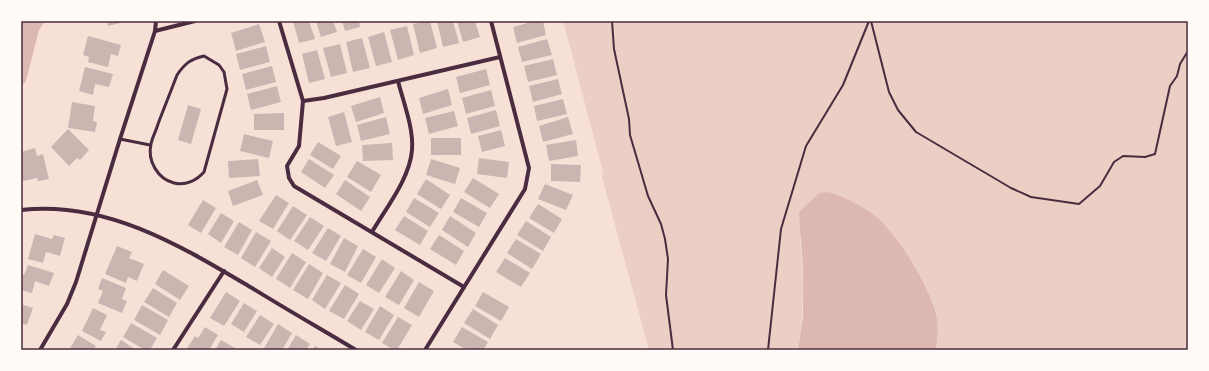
<svg xmlns="http://www.w3.org/2000/svg" width="1209" height="371" font-family="'Varela Round',sans-serif">
<rect width="100%" height="100%" fill="#f7e1d7"/>
<!-- green -->
<path fill="#ebcfc5" d="M563 21H1188V350H936C937 340 939 329 937 319 932 289 911 261 894 237L800 238C804 276 804 312 798 350H649L602 177 603 172Z"/>
<!-- water -->
<g fill="#dcb8b0">
<path d="M21 21H45L39 30 26 81 21 87Z"/>
<path d="M828 192C843 196 862 206 874 215 897 233 933 291 937 319 939 329 937 340 936 350H798L803 316V267L799 212 819 193Z"/>
</g>
<!-- building -->
<g fill="#ccb4b1">
<path d="M107 21H124V22L108 26Z"/>
<path d="M293 21H309L315 39 299 43Z"/>
<path d="M316 21H333L337 32 321 37Z"/>
<path d="M342 21H359L360 27 345 31Z"/>
<path d="M426 21H430L437 48 420 53 413 24Z"/>
<path d="M437 21H453L459 43 443 47Z"/>
<path d="M457 21H475L480 37 463 42Z"/>
<path d="M535 21H543L546 35 517 43 513 27Z"/>
<path d="M259 24 265 42 236 51 231 33Z"/>
<path d="M407 26 414 55 398 60 390 30Z"/>
<path d="M384 32 392 62 376 66 368 37Z"/>
<path d="M88 36 121 45 118 56 111 54 108 67 88 62 89 57 83 55Z"/>
<path d="M362 38 370 68 353 72 346 42Z"/>
<path d="M547 39 552 55 522 62 518 47Z"/>
<path d="M340 44 347 73 331 77 323 48Z"/>
<path d="M266 46 270 62 240 70 236 54Z"/>
<path d="M317 50 325 79 309 83 302 54Z"/>
<path d="M553 59 557 75 528 82 524 66Z"/>
<path d="M272 66 276 82 246 90 242 74Z"/>
<path d="M85 67 113 74 109 87 95 84 93 95 79 91Z"/>
<path d="M486 69 490 85 460 93 456 77Z"/>
<path d="M558 79 562 94 533 102 529 86Z"/>
<path d="M277 86 281 102 251 110 247 94Z"/>
<path d="M448 89 452 105 423 114 419 98Z"/>
<path d="M491 90 495 106 466 114 462 98Z"/>
<path d="M380 97 384 113 356 122 351 106Z"/>
<path d="M563 99 567 114 537 121 534 106Z"/>
<path d="M72 102 95 106 93 121 97 122 95 132 68 128Z"/>
<path d="M188 105 201 109 191 144 178 140Z"/>
<path d="M496 110 500 126 471 134 467 118Z"/>
<path d="M454 111 458 126 429 134 425 118Z"/>
<path d="M344 112 352 142 336 146 328 117Z"/>
<path d="M284 113V130H254V114Z"/>
<path d="M386 117 390 134 361 141 357 125Z"/>
<path d="M568 117 573 134 543 142 539 126Z"/>
<path d="M68 129 89 150 80 160 77 158 69 166 51 147Z"/>
<path d="M501 130 505 146 482 152 478 136Z"/>
<path d="M244 134 273 141 269 158 240 151Z"/>
<rect x="431" y="138" width="30" height="17"/>
<path d="M576 140 578 156 549 161 546 145Z"/>
<path d="M318 142 341 156 333 169 310 155Z"/>
<path d="M392 143 393 160 363 161 362 145Z"/>
<path d="M35 148 37 156 43 154 49 179 38 181 37 178 23 181 21 174V152Z"/>
<path d="M479 158 509 162 507 178 477 174Z"/>
<path d="M258 159 260 176 229 178 228 161Z"/>
<path d="M309 159 334 175 325 188 301 172Z"/>
<path d="M431 159 460 168 455 184 426 175Z"/>
<path d="M357 161 381 175 371 192 347 177Z"/>
<path d="M551 164 581 165 580 182 551 181Z"/>
<path d="M473 178 499 194 490 208 464 192Z"/>
<path d="M426 179 450 195 441 209 417 194Z"/>
<path d="M257 180 263 195 233 206 228 191Z"/>
<path d="M345 180 370 197 361 211 336 194Z"/>
<path d="M545 184 573 195 566 210 538 199Z"/>
<path d="M276 195 289 203 273 229 259 221Z"/>
<path d="M414 198 439 213 430 227 406 212Z"/>
<path d="M461 198 487 213 479 227 453 212Z"/>
<path d="M203 200 216 208 201 233 188 225Z"/>
<path d="M538 204 562 219 554 233 529 218Z"/>
<path d="M293 206 307 215 290 240 277 231Z"/>
<path d="M221 213 234 221 221 243 208 234Z"/>
<path d="M404 216 428 231 420 245 395 230Z"/>
<path d="M450 216 476 233 468 247 442 230Z"/>
<path d="M310 217 324 226 308 250 294 241Z"/>
<path d="M526 221 551 237 543 251 517 235Z"/>
<path d="M239 222 252 230 238 255 224 247Z"/>
<path d="M328 228 341 236 326 261 312 253Z"/>
<path d="M256 232 271 241 255 267 241 258Z"/>
<path d="M35 234 52 239 54 235 65 238 60 256 46 252 43 263 28 259Z"/>
<path d="M439 235 464 251 456 265 430 249Z"/>
<path d="M344 238 358 246 345 272 330 264Z"/>
<path d="M516 239 541 254 532 269 507 253Z"/>
<path d="M117 246 132 252 129 258 144 264 137 281 128 277 126 283 105 274Z"/>
<path d="M272 248 285 257 272 277 259 268Z"/>
<path d="M363 249 376 257 361 283 347 275Z"/>
<path d="M292 253 306 262 290 288 276 279Z"/>
<path d="M505 258 530 273 521 287 496 272Z"/>
<path d="M382 259 395 268 379 293 366 285Z"/>
<path d="M309 264 323 273 308 299 293 290Z"/>
<path d="M28 265 54 273 49 286 35 281 32 293 21 290V274L24 275Z"/>
<path d="M163 270 189 286 180 300 155 284Z"/>
<path d="M401 271 414 280 399 305 385 297Z"/>
<path d="M327 275 341 283 325 309 312 300Z"/>
<path d="M102 278 126 288 122 299 127 301 122 313 98 303 103 291 98 289Z"/>
<path d="M419 282 434 291 419 317 404 308Z"/>
<path d="M345 285 359 294 344 319 329 311Z"/>
<path d="M153 288 177 303 169 317 144 302Z"/>
<path d="M226 292 240 301 224 326 210 318Z"/>
<path d="M483 292 509 307 501 321 475 306Z"/>
<path d="M360 301 374 309 361 330 347 321Z"/>
<path d="M244 303 257 311 244 332 231 324Z"/>
<path d="M21 304 33 308 27 325 21 323Z"/>
<path d="M142 305 168 320 160 335 134 320Z"/>
<path d="M380 306 394 315 379 340 365 332Z"/>
<path d="M93 308 107 315 100 330 106 332 101 341 82 331Z"/>
<path d="M473 309 498 325 490 339 464 323Z"/>
<path d="M260 315 274 324 260 345 246 337Z"/>
<path d="M398 317 412 325 397 350H394L382 343Z"/>
<path d="M131 323 157 338 150 350H145L123 337Z"/>
<path d="M278 324 292 333 282 350H263Z"/>
<path d="M205 327 218 335 209 350H186L195 336 198 338Z"/>
<path d="M462 327 488 342 483 350H467L453 342Z"/>
<path d="M78 335 96 346 93 350H69Z"/>
<path d="M296 335 310 344 306 350H287Z"/>
<path d="M121 340 136 350H115Z"/>
<path d="M221 340 235 348 234 350H215Z"/>
<path d="M315 346 322 350H312Z"/>
</g>
<g fill="none" stroke-linecap="round" stroke-linejoin="round">
<!-- path -->
<g stroke="#4a2c40" stroke-width="2">
<path d="M612 21 614 49 629 119 630 135 648 196 661 224 665 239 668 259 666 295 673 350"/>
<path d="M871 21 889 92 898 110 916 132 1011 188 1031 197 1079 204 1100 186 1114 162 1123 156 1145 157 1155 154 1170 86 1177 76 1180 64 1188 51"/>
<path d="M768 350 781 229 806 146 843 85 869 21"/>
</g>
<!-- service -->
<g stroke="#4a2c40" stroke-width="3">
<path d="M204 56 219 65 224 72 227 89 204 172C197 180 186 186 174 183 158 179 147 161 151 144 152 138 156 131 158 124 164 108 171 91 177 75 185 63 191 59 204 56Z"/>
<path d="M120 139 150 145"/>
</g>
<!-- minor -->
<g stroke="#4a2c40" stroke-width="4">
<path d="M279 21 303 101 299 146 287 166 289 178 294 186 464 287"/>
<path d="M155 31 195 21"/>
<path d="M303 101 324 98 500 57"/>
<path d="M21 210C106 200 181 246 252 288 286 309 321 329 356 350"/>
<path d="M372 232C386 208 410 178 412 150 414 129 403 101 398 81"/>
<path d="M40 350 67 304 76 282 120 139 155 31 156 21"/>
<path d="M173 350 224 271"/>
<path d="M425 350 525 189 529 168 491 21"/>
</g>
</g>
<!-- border -->
<rect width="1209" height="371" fill="none" stroke="#fffaf5" stroke-width="44"/>
<rect x="22" y="22" width="1165" height="327" fill="none" stroke="#4a2c40" stroke-width="1.5"/>
</svg>
